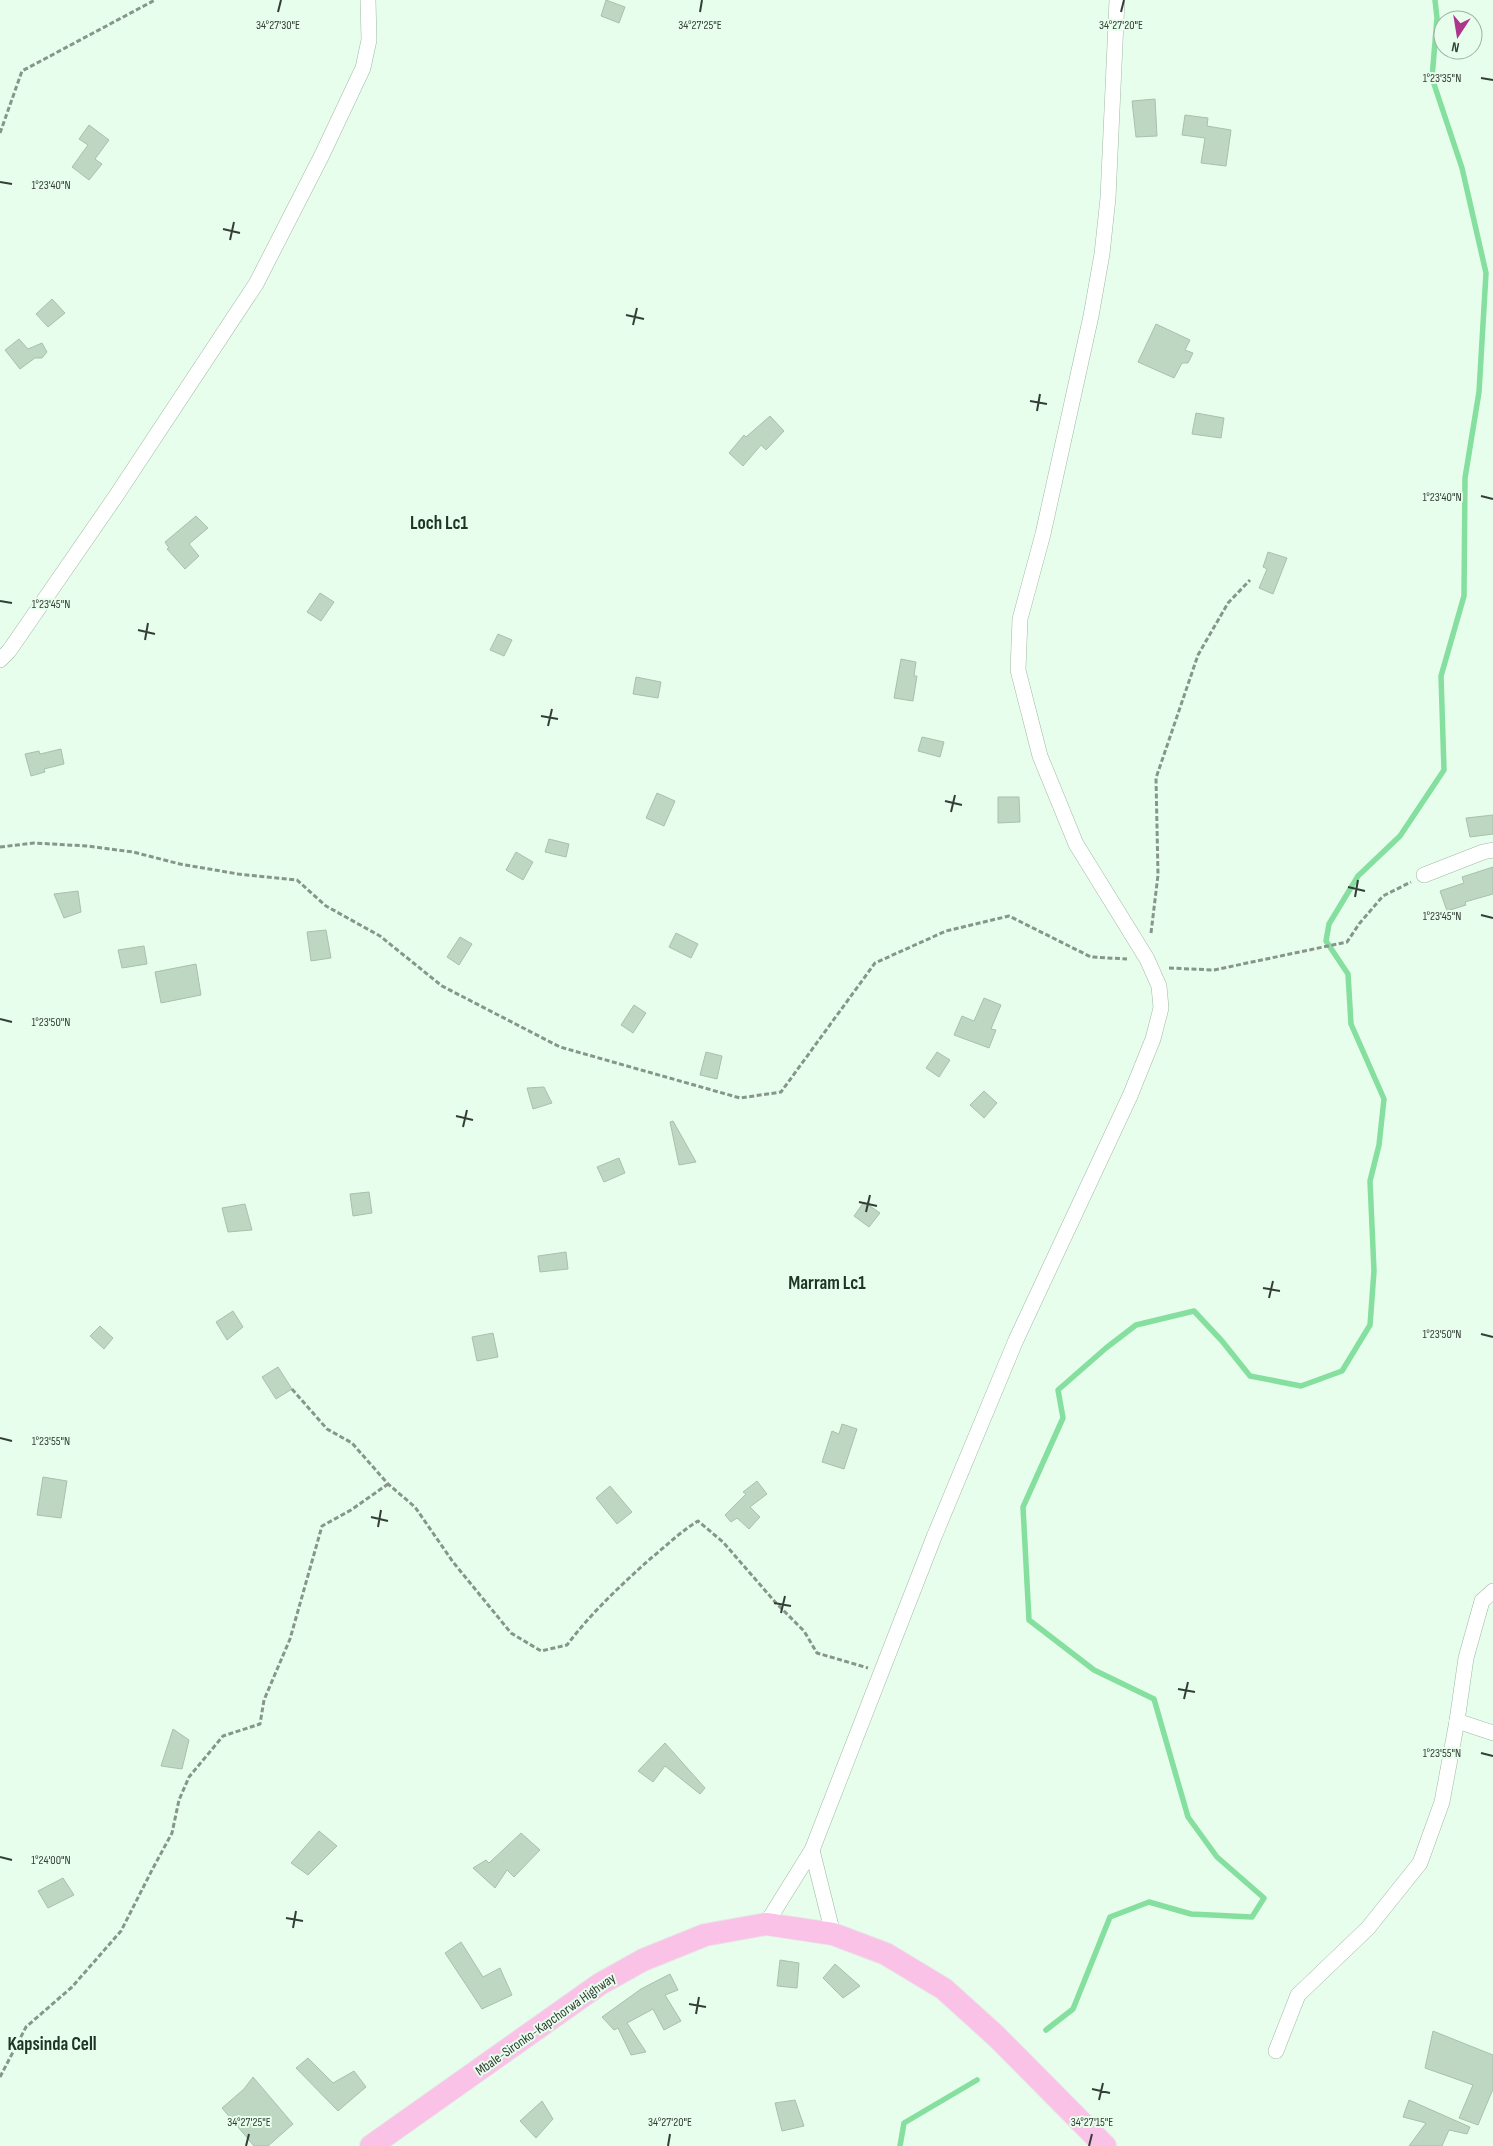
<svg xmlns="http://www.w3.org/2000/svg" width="1493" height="2146" font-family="'Sofia Sans Condensed',sans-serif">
<rect width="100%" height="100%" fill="#e8feed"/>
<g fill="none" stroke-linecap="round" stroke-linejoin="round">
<!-- stream -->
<g stroke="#85df9f" stroke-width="5.5">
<path d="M1046 2030 1073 2009 1110 1917 1149 1902 1191 1914 1252 1917 1264 1898 1217 1857 1188 1817 1154 1699 1094 1670 1029 1620 1023 1507 1063 1418 1058 1390 1106 1348 1136 1325 1194 1311 1222 1341 1250 1376 1301 1386 1342 1371 1370 1325 1374 1271 1370 1181 1379 1145 1384 1099 1351 1024 1348 974 1326 941 1329 924 1358 876 1400 836 1444 770 1441 676 1464 596 1465 478 1479 392 1486 273 1462 168 1432 78 1437 18 1435 0"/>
<path d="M900 2146 904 2123 977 2080"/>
</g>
</g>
<!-- building -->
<g fill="#bdd7c3" stroke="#a7c1ad">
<path d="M606 0 625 7 619 23 601 16Z"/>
<path d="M1155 99 1157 136 1136 137 1132 101Z"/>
<path d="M1185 115 1208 118 1207 126 1231 130 1226 166 1201 163 1205 138 1182 135Z"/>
<path d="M89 125 109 140 95 159 102 164 89 180 72 167 88 145 79 139Z"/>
<path d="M52 299 65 313 48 327 36 314Z"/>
<path d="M1156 324 1190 340 1185 350 1193 353 1188 363H1182L1174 378 1138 362Z"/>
<path d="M19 339 28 349 42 343 47 352 42 358H35L20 369 5 350Z"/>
<path d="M1196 413 1224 418 1221 438 1192 434Z"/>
<path d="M770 416 784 431 766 450 761 445 743 466 729 453 744 435 746 437Z"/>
<path d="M196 516 208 528 189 544 199 556 185 569 167 549 169 548 165 542Z"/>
<path d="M1268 552 1287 558 1273 594 1259 588 1267 569 1263 567Z"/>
<path d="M320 593 334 602 321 621 307 612Z"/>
<path d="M498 634 512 640 504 656 490 650Z"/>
<path d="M901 659 916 662 914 676H917L913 701 894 698Z"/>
<path d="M636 677 661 682 658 698 633 694Z"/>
<path d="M922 737 944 742 940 757 918 751Z"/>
<path d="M61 749 64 764 44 769 45 772 31 776 25 754 39 751 40 754Z"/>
<path d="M657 793 675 801 664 826 646 818Z"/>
<path d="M998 797H1019L1020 822 998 823Z"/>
<path d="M1493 815V834L1470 837 1466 818Z"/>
<path d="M549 839 569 844 566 857 545 852Z"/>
<path d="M516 852 533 862 523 880 506 870Z"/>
<path d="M1493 867V894L1465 902 1466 905 1447 911 1440 891 1464 883 1462 877Z"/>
<path d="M78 891 81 912 64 918 54 894Z"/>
<path d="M326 930 331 958 311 961 307 932Z"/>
<path d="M676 933 698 944 691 958 669 947Z"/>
<path d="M460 937 472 944 459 965 447 957Z"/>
<path d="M144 946 147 964 122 968 118 950Z"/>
<path d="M196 964 201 995 161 1003 155 972Z"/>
<path d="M984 998 1001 1005 991 1029 996 1030 989 1048 954 1035 962 1016 974 1021Z"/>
<path d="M634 1005 646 1013 633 1033 621 1025Z"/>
<path d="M706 1052 722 1056 717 1079 700 1075Z"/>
<path d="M937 1052 950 1060 939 1077 926 1068Z"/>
<path d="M544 1087 552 1103 533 1109 527 1088Z"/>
<path d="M984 1091 997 1103 984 1118 970 1105Z"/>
<path d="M673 1121 696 1162 679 1165 670 1122Z"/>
<path d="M619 1158 625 1173 604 1182 597 1167Z"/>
<path d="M369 1192 372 1213 353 1216 350 1194Z"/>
<path d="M864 1202 880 1213 869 1227 854 1216Z"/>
<path d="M245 1204 252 1230 228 1232 222 1208Z"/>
<path d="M566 1252 568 1269 540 1272 538 1256Z"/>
<path d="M233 1311 243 1327 227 1340 216 1322Z"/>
<path d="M100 1326 113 1338 104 1349 90 1336Z"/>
<path d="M493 1333 498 1357 477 1361 472 1337Z"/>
<path d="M278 1367 292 1389 276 1399 262 1377Z"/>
<path d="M842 1424 857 1429 844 1469 822 1462 832 1431 839 1434Z"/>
<path d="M43 1477 67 1481 61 1518 37 1515Z"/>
<path d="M757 1481 767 1494 750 1507 760 1517 749 1529 737 1518 731 1522 725 1515 746 1494 743 1492Z"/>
<path d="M610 1486 632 1512 617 1524 596 1498Z"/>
<path d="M173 1729 189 1740 182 1769 161 1766Z"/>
<path d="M665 1743 705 1788 700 1794 665 1766 653 1782 638 1771Z"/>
<path d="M319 1831 337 1846 308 1875 291 1863Z"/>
<path d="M521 1833 540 1850 514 1877 507 1870 495 1888 473 1868 486 1860 489 1863Z"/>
<path d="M63 1878 74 1895 48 1908 38 1891Z"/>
<path d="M461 1942 483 1977 500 1968 512 1995 482 2009 445 1953Z"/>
<path d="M780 1960 799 1963 797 1988 777 1986Z"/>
<path d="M835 1964 860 1986 843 1998 823 1978Z"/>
<path d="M670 1974 678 1990 665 1995 681 2021 664 2030 653 2009 627 2023 646 2052 631 2055 618 2028 614 2030 602 2017 641 1989Z"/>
<path d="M1433 2031 1493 2055V2089L1478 2125 1459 2118 1473 2085 1425 2068Z"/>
<path d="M308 2058 333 2083 354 2071 366 2087 338 2111 296 2068Z"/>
<path d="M253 2077 293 2124 268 2146H254L222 2108 244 2089Z"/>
<path d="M795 2100 804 2126 782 2131 775 2103Z"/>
<path d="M1409 2100 1470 2127 1467 2134 1449 2130 1442 2146H1409L1426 2123 1403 2117Z"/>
<path d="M542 2101 553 2119 536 2138 520 2121Z"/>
</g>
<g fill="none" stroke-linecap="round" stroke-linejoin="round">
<defs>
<g id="minor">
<path d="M0 660 9 651 116 496 256 284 322 155 363 68 369 40 368 0"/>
<path d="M1424 875 1483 852 1493 850"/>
<path d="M1457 1721 1466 1658 1482 1601 1493 1591"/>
<path d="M812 1850 833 1934"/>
<path d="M766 1924 812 1850 934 1537 1016 1340 1130 1096 1153 1039 1161 1008 1159 986 1147 959 1076 844 1040 756 1018 670 1020 619 1043 534 1091 316 1102 254 1108 198 1117 0"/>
<path d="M1276 2051 1298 1995 1368 1928 1420 1863 1442 1802 1457 1721 1493 1733"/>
</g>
<path id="primary" d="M371 2146 600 1984 643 1960 705 1935 766 1924 833 1934 886 1954 944 1989 997 2037 1105 2146"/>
</defs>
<!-- minor casing -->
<use href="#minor" stroke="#9fb9a5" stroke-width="16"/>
<!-- primary casing -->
<use href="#primary" stroke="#e7e8e7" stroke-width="24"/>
<!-- path -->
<g stroke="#87968a" stroke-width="3" stroke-dasharray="5 2.5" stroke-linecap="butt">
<path d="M0 133 22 71 155 0"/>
<path d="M0 847 34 843 87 846 133 852 180 864 238 874 297 880 326 906 380 936 442 986 560 1047 740 1098 781 1092 875 963 946 931 1009 916 1091 957 1127 959"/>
<path d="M1151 933 1158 875 1156 778 1198 655 1228 603 1250 580"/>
<path d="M1169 968 1214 970 1347 942 1359 924 1383 896 1411 882"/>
<path d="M292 1389 327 1429 352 1443 388 1484 415 1507 453 1562 511 1633 541 1651 567 1645C591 1613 620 1586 650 1559 666 1546 680 1532 698 1521L723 1542 776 1603 804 1631 817 1653 868 1668"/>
<path d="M0 2077 26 2027 72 1987 121 1931 152 1870 172 1833 179 1800 189 1777 223 1736 260 1724 264 1700 290 1639 322 1526 351 1510 388 1484"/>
</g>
<!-- minor -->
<use href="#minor" stroke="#fff" stroke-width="15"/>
<!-- primary -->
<use href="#primary" stroke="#fac2e6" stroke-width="22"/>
</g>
<!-- ticks -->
<path fill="none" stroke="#343e36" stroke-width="2" d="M278 12 281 0M700 12 702 0M1121 12 1124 0M1481 78 1493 80M0 182 12 184M223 229 240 233M230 240 234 222M626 315 644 319M633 325 637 308M1030 401 1047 404M1037 411 1040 394M1481 496 1493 499M0 601 12 603M138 630 155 634M145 640 148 623M541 716 558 719M548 726 552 709M945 801 962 805M951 812 955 795M1348 887 1365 891M1355 897 1358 880M1481 915 1493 918M0 1019 12 1022M456 1116 473 1120M463 1127 467 1110M859 1202 877 1206M866 1212 870 1195M1263 1288 1280 1291M1269 1298 1273 1281M1481 1334 1493 1337M0 1438 12 1441M371 1517 388 1521M378 1527 381 1510M774 1603 791 1606M781 1613 785 1596M1178 1689 1195 1692M1184 1699 1188 1682M1481 1753 1493 1756M0 1857 12 1860M286 1918 303 1921M293 1928 296 1911M689 2004 706 2007M696 2014 699 1997M1092 2089 1110 2093M1099 2100 1103 2083M246 2146 249 2134M668 2146 670 2134M1089 2146 1092 2134"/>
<g text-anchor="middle" stroke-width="4" stroke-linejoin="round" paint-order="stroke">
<!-- street labels -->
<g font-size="14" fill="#343e36" stroke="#e8feed">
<text transform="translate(545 2024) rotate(-35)" y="5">Mbale-Sironko-Kapchorwa Highway</text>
</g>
<!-- district labels -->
<g font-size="19" font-weight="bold" fill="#1f3425" stroke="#e8feed">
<text x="439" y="529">Loch Lc1</text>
<text x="827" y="1289">Marram Lc1</text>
<text x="52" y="2050">Kapsinda Cell</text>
</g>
</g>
<g font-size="12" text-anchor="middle" fill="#343e36" stroke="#e8feed" stroke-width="4" stroke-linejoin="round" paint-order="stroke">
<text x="278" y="29">34°27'30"E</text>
<text x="700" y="29">34°27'25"E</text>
<text x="1121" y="29">34°27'20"E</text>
<text x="1442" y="82">1°23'35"N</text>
<text x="51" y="189">1°23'40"N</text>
<text x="1442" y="501">1°23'40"N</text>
<text x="51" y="608">1°23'45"N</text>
<text x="1442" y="920">1°23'45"N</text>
<text x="51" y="1026">1°23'50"N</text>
<text x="1442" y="1338">1°23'50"N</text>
<text x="51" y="1445">1°23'55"N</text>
<text x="1442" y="1757">1°23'55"N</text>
<text x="51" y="1864">1°24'00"N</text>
<text x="249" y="2126">34°27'25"E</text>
<text x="670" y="2126">34°27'20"E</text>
<text x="1092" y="2126">34°27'15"E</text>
</g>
<!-- north arrow -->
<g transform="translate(1458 35) rotate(192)"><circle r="24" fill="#e8feed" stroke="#a0b1a4"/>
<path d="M0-4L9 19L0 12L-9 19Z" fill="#ad358c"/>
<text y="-8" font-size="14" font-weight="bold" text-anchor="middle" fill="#343e36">N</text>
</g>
</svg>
